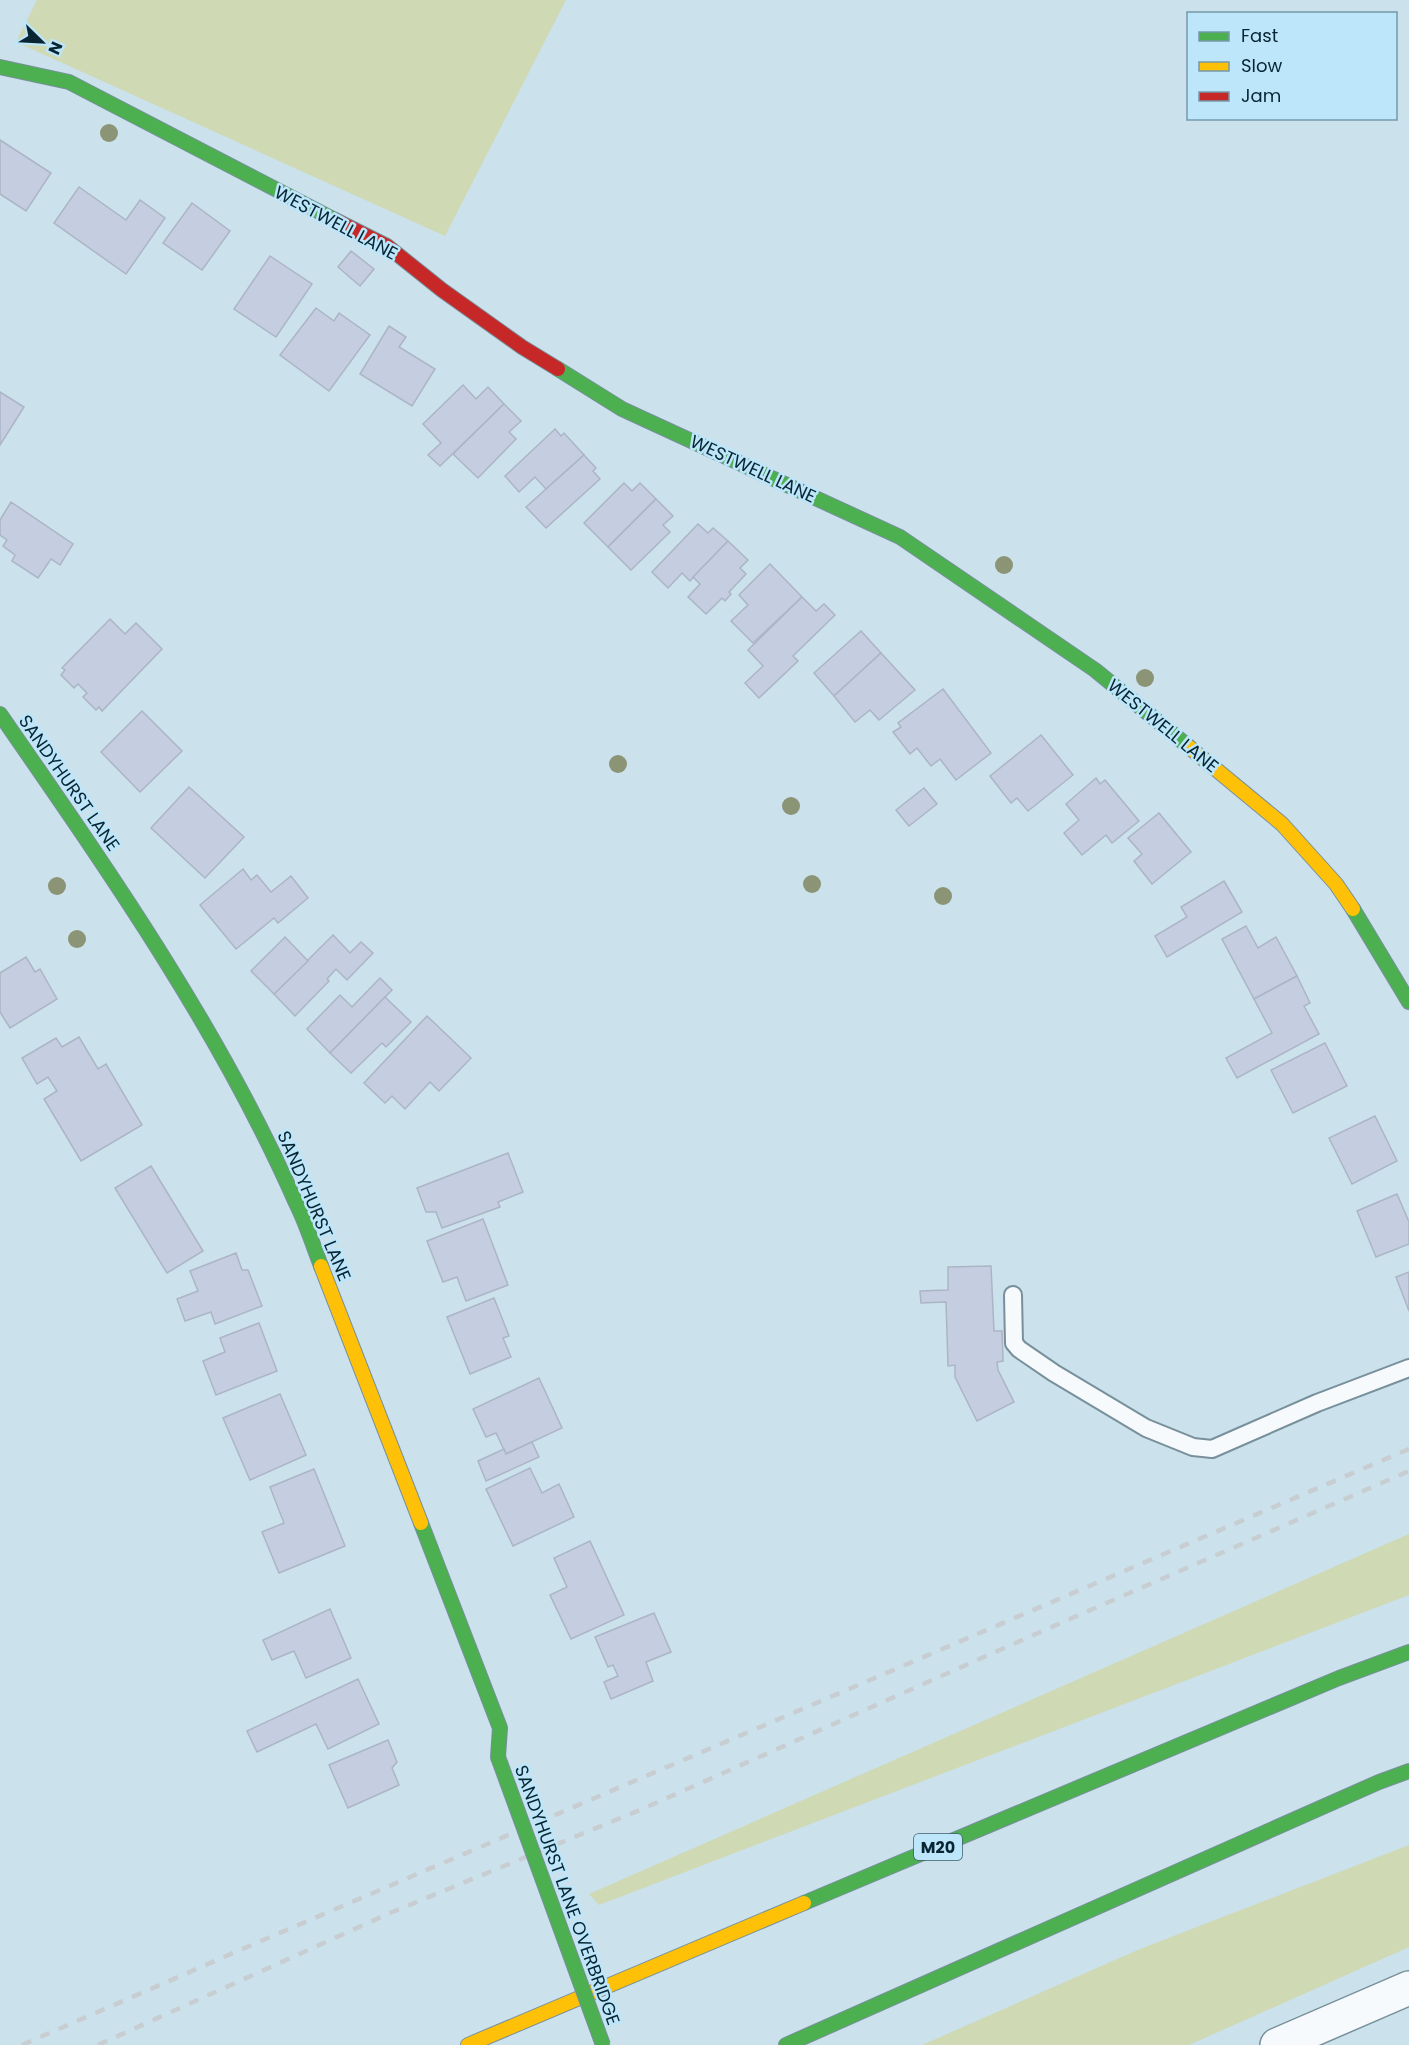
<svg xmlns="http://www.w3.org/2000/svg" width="1409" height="2045" font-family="Poppins,sans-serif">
<rect width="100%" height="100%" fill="#cbe1ec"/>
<!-- green -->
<g fill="#cfd9b4">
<path d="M37 0H566L445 236 16 42Z"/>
<path d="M1409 1534V1595L599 1905 589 1894Z"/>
<path d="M1409 1845V1947L1189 2045H922L1140 1949Z"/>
</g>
<!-- building -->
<g fill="#c5cde1" stroke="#acb5c5" stroke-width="1.5">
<path d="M0 140 51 173 26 211 0 194Z"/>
<path d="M79 187 126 220 140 200 165 218 126 274 54 223Z"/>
<path d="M192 203 230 231 202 270 163 243Z"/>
<path d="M351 251 374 269 360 286 338 267Z"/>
<path d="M270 256 312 284 276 337 234 309Z"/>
<path d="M316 308 334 321 339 313 370 335 329 391 280 355Z"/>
<path d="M389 326 406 337 399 347 435 369 412 406 360 374Z"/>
<path d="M463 385 476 399 488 387 504 404 440 466 428 455 441 443 423 424Z"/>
<path d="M0 392 24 407 0 445Z"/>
<path d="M504 404 521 421 509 432 516 439 478 478 453 454Z"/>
<path d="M555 429 561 436 564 433 584 455 546 489 535 477 519 492 505 476Z"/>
<path d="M584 455 596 468 593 471 600 479 546 528 526 507Z"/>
<path d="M624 483 632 491 640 483 656 499 608 547 584 523Z"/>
<path d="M656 499 673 516 663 525 670 532 631 570 608 547Z"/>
<path d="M11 502 73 544 60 565 51 559 38 578 12 561 15 555 3 546 7 540 0 535V520Z"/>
<path d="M698 524 708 533 713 528 728 541 690 581 682 573 668 588 652 572Z"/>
<path d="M728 541 748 560 740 568 746 574 729 592 731 594 725 601 722 598 706 614 688 597 700 584 693 577Z"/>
<path d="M770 564 802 597 753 643 731 621 748 605 739 595Z"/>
<path d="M802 597 816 611 824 604 835 615 793 656 798 661 759 698 745 683 763 666 748 650Z"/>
<path d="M110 619 125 634 136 623 162 649 102 711 99 707 96 710 83 697 87 693 78 684 74 688 61 675 65 670 62 668Z"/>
<path d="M861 631 881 653 834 696 814 673Z"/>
<path d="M881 653 915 690 879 720 870 710 855 722 834 696Z"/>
<path d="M943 689 991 753 956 780 940 759 931 766 917 748 910 754 893 732 901 727 898 723Z"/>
<path d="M142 711 182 751 140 792 101 752Z"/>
<path d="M1041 735 1073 775 1028 811 1017 798 1011 803 990 776Z"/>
<path d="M1096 778 1100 784 1105 780 1139 821 1112 843 1106 835 1082 855 1064 833 1079 820 1066 804Z"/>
<path d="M189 787 244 837 205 878 151 828Z"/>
<path d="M924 788 937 804 909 826 896 810Z"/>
<path d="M1159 813 1191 852 1152 884 1134 861 1142 854 1128 838Z"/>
<path d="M243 869 251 880 257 875 271 892 291 876 308 898 278 923 274 918 236 949 200 905Z"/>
<path d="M1224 881 1242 912 1167 957 1155 936 1187 917 1181 907Z"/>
<path d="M1246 926 1258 948 1276 937 1297 976 1254 999 1222 939Z"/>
<path d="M333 935 350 953 361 942 373 953 347 980 336 969 327 979 329 981 295 1016 274 994Z"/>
<path d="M285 937 308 961 274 994 251 971Z"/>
<path d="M26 957 35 972 40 969 57 999 10 1028 0 1012V973Z"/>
<path d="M1297 976 1310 1003 1304 1006 1319 1034 1237 1078 1226 1058 1272 1033 1254 999Z"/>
<path d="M380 978 392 990 330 1053 307 1029 340 995 352 1007Z"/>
<path d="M385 997 411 1022 386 1047 382 1043 351 1073 330 1053Z"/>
<path d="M427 1016 471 1058 439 1091 430 1082 405 1109 392 1096 385 1103 364 1083Z"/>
<path d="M79 1037 98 1069 106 1064 142 1125 81 1161 44 1099 57 1091 48 1077 37 1084 22 1058 56 1038 62 1047Z"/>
<path d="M1325 1043 1347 1086 1293 1113 1271 1070Z"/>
<path d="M1375 1116 1397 1161 1352 1184 1329 1138Z"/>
<path d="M508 1153 523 1192 498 1202 500 1207 442 1228 436 1212H426L417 1188Z"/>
<path d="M151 1166 203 1251 167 1273 115 1188Z"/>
<path d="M1397 1194 1409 1222V1244L1376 1257 1357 1211Z"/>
<path d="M483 1219 508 1285 466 1301 457 1277 443 1282 427 1241Z"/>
<path d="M236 1253 242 1270H248L262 1306 215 1324 211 1312 185 1321 177 1299 198 1291 190 1271Z"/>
<path d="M991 1266 994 1331H1002L1003 1361 997 1362 998 1370 1014 1402 977 1421 955 1377V1365L948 1366 946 1302 921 1303 920 1291 948 1290V1267Z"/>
<path d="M1409 1272V1311L1396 1277Z"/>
<path d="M494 1298 509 1336 503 1338 511 1357 470 1374 447 1317Z"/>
<path d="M259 1323 277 1371 216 1395 203 1361 225 1352 220 1338Z"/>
<path d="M539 1378 562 1428 506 1454 496 1433 486 1437 473 1409Z"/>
<path d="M280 1394 306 1455 250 1480 223 1418Z"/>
<path d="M532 1442 539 1457 486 1481 478 1461 504 1449 506 1454Z"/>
<path d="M530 1468 542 1493 559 1484 574 1517 513 1546 486 1489Z"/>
<path d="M314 1469 345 1546 279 1573 262 1532 284 1523 270 1487Z"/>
<path d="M590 1541 624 1615 571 1639 550 1595 567 1587 554 1558Z"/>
<path d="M330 1609 351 1658 306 1678 294 1651 272 1660 263 1640Z"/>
<path d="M654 1613 671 1652 646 1662 653 1681 611 1699 604 1682 618 1676 613 1665 608 1667 595 1637Z"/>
<path d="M358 1679 379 1724 328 1749 316 1724 257 1752 247 1731Z"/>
<path d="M388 1740 397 1762 392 1768 399 1785 348 1808 329 1765Z"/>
</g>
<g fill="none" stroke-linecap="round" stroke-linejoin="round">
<defs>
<path id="lane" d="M1013 1295 1014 1343 1019 1349 1054 1373 1146 1428 1193 1447 1212 1449 1317 1403 1409 1368"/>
<path id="street" d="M1277 2045 1409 1988"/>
<g id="fast">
<path d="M0 67 69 82 335 220"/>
<path d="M558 369 622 409 900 537 1095 670 1189 747"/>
<path d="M0 714C108 870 219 1028 296 1203 306 1223 313 1245 321 1266"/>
<path d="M1353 909 1409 1002"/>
<path d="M421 1523 500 1728 498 1757"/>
<path d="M804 1903 1339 1678 1409 1652"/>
<path d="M786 2045 1379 1782 1409 1771"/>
</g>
<g id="slow">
<path d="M1189 747 1282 824 1336 884 1353 909"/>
<path d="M321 1266 421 1523"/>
<path d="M468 2045 804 1903"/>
</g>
<path id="jam" d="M335 220 387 246 442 290 522 347 558 369"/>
</defs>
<!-- lane casing -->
<use href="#lane" stroke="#77909b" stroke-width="20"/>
<!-- street casing -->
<use href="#street" stroke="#77909b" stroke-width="36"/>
<!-- fast casing -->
<use href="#fast" stroke="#77909b" stroke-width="16"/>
<!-- slow casing -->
<use href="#slow" stroke="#77909b" stroke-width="16"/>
<!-- jam casing -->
<use href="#jam" stroke="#77909b" stroke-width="16"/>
<!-- lane -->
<use href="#lane" stroke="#f7fafc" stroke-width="16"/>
<!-- street -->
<use href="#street" stroke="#f7fafc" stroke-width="33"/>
<!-- fast -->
<use href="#fast" stroke="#4caf50" stroke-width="14"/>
<!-- slow -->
<use href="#slow" stroke="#ffc107" stroke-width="14"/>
<!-- jam -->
<use href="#jam" stroke="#c62828" stroke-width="14"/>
<!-- rail -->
<g stroke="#c7cdd1" stroke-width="4.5" stroke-dasharray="10 10" stroke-linecap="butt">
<path d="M22 2045 247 1947 1409 1449"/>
<path d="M98 2045 390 1913 640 1810 1056 1625 1409 1471"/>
</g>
<defs>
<path id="fast-bridge" d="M498 1757 603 2045"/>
</defs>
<!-- fast-bridge casing -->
<use href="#fast-bridge" stroke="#77909b" stroke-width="16" stroke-linecap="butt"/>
<!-- fast-bridge -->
<use href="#fast-bridge" stroke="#4caf50" stroke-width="14"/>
</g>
<!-- trees -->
<g fill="#8b9475">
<circle cx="109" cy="133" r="9"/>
<circle cx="1004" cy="565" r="9"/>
<circle cx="1145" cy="678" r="9"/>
<circle cx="618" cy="764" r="9"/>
<circle cx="791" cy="806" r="9"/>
<circle cx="812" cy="884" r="9"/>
<circle cx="57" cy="886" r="9"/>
<circle cx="943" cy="896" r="9"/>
<circle cx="77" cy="939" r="9"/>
</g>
<g text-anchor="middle" stroke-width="5" stroke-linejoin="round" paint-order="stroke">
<!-- shield labels -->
<rect fill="#bde6fa" stroke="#3e5f6e" stroke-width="1.5" x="914" y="1834" width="48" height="26" rx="4.5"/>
<g font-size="16" font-weight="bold" fill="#072532">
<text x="938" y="1853">M20</text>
</g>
<!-- street labels -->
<g font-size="18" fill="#072532" stroke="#bde6fa">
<text transform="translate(336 223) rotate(28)" y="6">WESTWELL LANE</text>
<text transform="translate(753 469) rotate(25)" y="6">WESTWELL LANE</text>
<text transform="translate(1163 726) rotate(39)" y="6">WESTWELL LANE</text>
<text transform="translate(69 783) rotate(55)" y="6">SANDYHURST LANE</text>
<text transform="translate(314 1206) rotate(67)" y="6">SANDYHURST LANE</text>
<text transform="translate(567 1895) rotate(70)" y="6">SANDYHURST LANE OVERBRIDGE</text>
</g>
</g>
<!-- legend -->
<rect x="1187" y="12" width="210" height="108" fill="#bde6fa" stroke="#7499aa" stroke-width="1.5"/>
<rect x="1199" y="32" width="30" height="9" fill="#4caf50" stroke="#7499aa" stroke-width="1.5"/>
<text x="1241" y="42" font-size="18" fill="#072532">Fast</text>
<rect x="1199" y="62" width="30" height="9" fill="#ffc107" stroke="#7499aa" stroke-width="1.5"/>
<text x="1241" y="72" font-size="18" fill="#072532">Slow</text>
<rect x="1199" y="92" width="30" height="9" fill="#c62828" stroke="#7499aa" stroke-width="1.5"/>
<text x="1241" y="102" font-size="18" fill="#072532">Jam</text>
<!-- north arrow -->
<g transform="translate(42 42) rotate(114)" stroke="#bde6fa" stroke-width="4.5" paint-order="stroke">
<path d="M0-4.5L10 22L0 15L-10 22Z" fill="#072532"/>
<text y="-9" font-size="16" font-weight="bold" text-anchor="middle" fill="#072532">N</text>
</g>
</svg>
